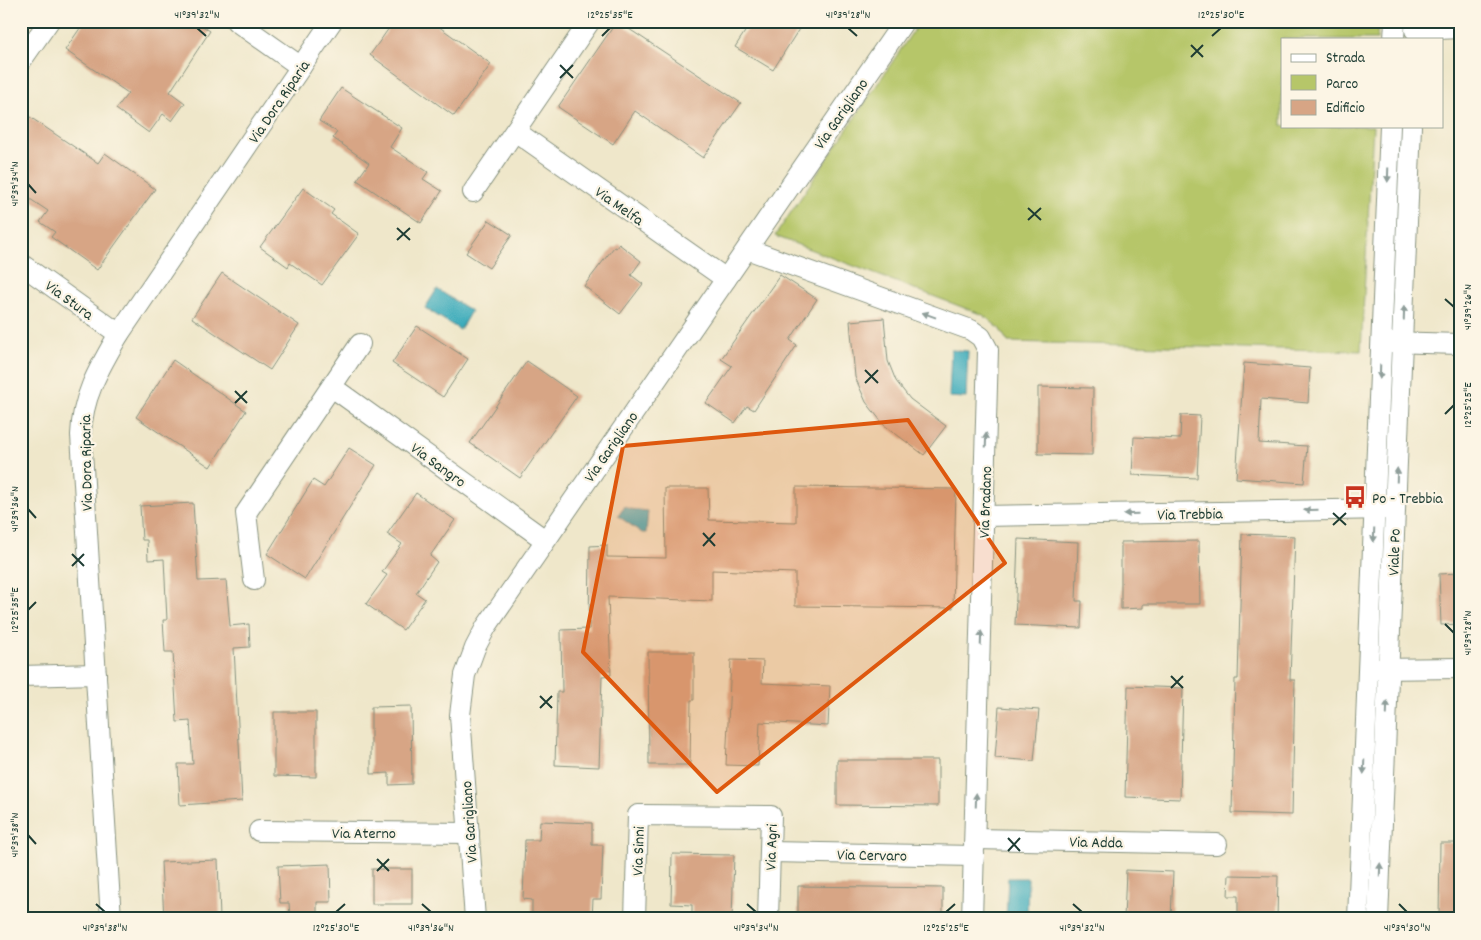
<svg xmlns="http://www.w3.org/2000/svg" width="1481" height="940" font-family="Dekko,sans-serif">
<rect width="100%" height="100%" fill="#fcf5e5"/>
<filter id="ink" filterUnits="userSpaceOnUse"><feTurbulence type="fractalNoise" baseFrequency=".02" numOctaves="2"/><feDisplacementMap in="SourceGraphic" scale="10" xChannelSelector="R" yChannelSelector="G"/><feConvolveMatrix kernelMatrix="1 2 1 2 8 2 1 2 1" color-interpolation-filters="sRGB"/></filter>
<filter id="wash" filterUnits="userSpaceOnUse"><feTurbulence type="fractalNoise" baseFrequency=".0096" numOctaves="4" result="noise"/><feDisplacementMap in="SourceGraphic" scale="20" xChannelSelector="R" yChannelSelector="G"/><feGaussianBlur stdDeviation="1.12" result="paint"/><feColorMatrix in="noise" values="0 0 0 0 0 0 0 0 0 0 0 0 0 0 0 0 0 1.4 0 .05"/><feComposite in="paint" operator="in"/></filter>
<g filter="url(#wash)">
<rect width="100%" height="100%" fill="#efe7ca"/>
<!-- green -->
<path fill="#b6c669" stroke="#6a824e" d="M920 21H1378L1377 39H1282V126H1373L1361 351 1008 342 999 328 983 315 775 236Z"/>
<!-- water -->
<g fill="#3dacbb" stroke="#2e7478">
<path d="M437 289 471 311 460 330 425 308Z"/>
<path d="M951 350 968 351 966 398 949 397Z"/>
<path d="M625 506 630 509 648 511 646 533H642L618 516Z"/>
<path d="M1008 878H1028L1027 919H1006Z"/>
</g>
<g id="blocks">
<!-- building -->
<g fill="#d7a585">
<path d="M85 21H195L210 31 170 92 185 103 172 121 163 114 149 133 116 109 128 93 65 50Z"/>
<path d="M394 21H431L491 64 454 116 370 55Z"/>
<path d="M617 21 741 103 703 158 635 111 613 144 558 107Z"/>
<path d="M752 21H804L773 70 735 47Z"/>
<path d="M341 88 402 128 390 147 428 172 423 179 442 191 421 223 357 180 369 163 333 138 337 132 319 121Z"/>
<path d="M21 111 98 163 105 153 155 189 97 270 51 237 55 232 40 222 48 211 21 193Z"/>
<path d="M303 188 334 210 331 214 359 234 322 285 290 263 288 267 260 247Z"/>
<path d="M489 220 512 235 489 268 466 253Z"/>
<path d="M619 244 641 261 631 275 643 284 620 314 584 286 614 247 616 248Z"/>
<path d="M222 273 299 325 270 370 192 318Z"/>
<path d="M780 275 817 299 790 340 797 345 754 410 747 406 735 423 706 403 732 366 721 359Z"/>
<path d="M884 318 888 361 896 381 910 399 946 426 924 455 884 425 866 402 855 377 850 321Z"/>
<path d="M417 326 468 359 443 397 392 363Z"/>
<path d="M173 360 246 411 210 467 136 417Z"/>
<path d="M527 361 577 396 520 478 470 443Z"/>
<path d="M1244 363 1310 368 1308 403 1261 399 1259 443 1307 446 1304 483 1236 478Z"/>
<path d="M1038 387 1093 388 1092 455 1038 454Z"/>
<path d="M1181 415 1200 416 1197 478 1132 475 1134 437 1180 439Z"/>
<path d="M349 448 376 465 305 579 267 554 313 480 324 487Z"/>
<path d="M796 487 956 489 953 608 795 606V573L712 570V601L608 597 611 675 602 676 599 767 555 765 557 692H562L561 630 589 629 590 546 607 545V557L666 558 665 488H708L709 520 796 522Z"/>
<path d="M416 493 455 520 430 556 437 562 416 593 425 599 403 630 366 604 387 575 382 572 402 544 387 534Z"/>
<path d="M193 503 198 581 226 580 230 626 249 624 250 647 234 648 242 801 180 805 178 764H193L190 721 177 722 173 652H165L163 620H167L164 559 148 560 147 540H142L140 506Z"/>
<path d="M1242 534 1295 536 1290 680H1295L1292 815 1232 813 1235 679H1238Z"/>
<path d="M1018 539 1078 542 1076 601H1082L1081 628 1015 625Z"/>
<path d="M1199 541 1200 604H1143V608L1121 609V542Z"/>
<path d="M1460 573V624L1441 625 1439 574Z"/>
<path d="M648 652H694V700H691L690 765H649Z"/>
<path d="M731 660 763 661 762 683 830 686 828 726 760 722 758 766 726 765Z"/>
<path d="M1128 686 1183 688 1180 799 1125 797Z"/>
<path d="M411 706 412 784 389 785V773L371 774V707Z"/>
<path d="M999 707 1039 710 1034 761 995 758Z"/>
<path d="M274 712H316V777L274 776Z"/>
<path d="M837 760H938V806L837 805Z"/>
<path d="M540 821 592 823V845H603L601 899H593L592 919H532V900L523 899 525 840H539Z"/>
<path d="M1440 843H1460V919H1439Z"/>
<path d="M672 854 734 855 732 919H692V905L671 904Z"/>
<path d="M218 860 220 919H164L161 862Z"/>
<path d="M330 864 331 902H317V919H290L289 903H280L278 866Z"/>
<rect x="372" y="869" width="40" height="35"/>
<path d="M1126 870 1173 872 1171 919H1124Z"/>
<path d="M1229 875 1278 876 1277 919H1238V896H1228Z"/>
<path d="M798 886 943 888V919H798Z"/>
</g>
</g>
</g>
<g filter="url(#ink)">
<use href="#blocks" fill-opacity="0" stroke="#87927f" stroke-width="1"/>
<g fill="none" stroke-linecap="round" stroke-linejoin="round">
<defs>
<g id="street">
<path d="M236 21 301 67"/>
<path d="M1415 30 1460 28"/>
<path d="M1394 39 1395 21"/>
<path d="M21 61 49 21"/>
<path d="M515 131 726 279"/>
<path d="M473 192 590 21"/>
<path d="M747 249 971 330 981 337 988 350 972 919"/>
<path d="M21 264 119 334"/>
<path d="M1389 342 1460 344"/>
<path d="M332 387 545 540"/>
<path d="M984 516 1388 509"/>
<path d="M254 580 246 513 360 344"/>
<path d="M1377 669 1460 668"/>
<path d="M21 676 96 674"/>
<path d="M259 831 469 833"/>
<path d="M975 839 1217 844"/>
<path d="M770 852 974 856"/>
<path d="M111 919 81 435C82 396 100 367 119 334L332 21"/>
<path d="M475 919 460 715 465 675 475 648 486 627 904 21"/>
<path d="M635 919 638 815 771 816 768 919"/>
<path d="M1358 919 1390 126"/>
<path d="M1378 919 1411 126"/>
</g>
</defs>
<!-- street casing -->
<use href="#street" stroke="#87927f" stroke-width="22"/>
<!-- street -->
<use href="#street" stroke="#fff" stroke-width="20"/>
</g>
<!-- one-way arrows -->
<defs><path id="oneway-solid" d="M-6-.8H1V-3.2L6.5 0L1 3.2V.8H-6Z" transform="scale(1.25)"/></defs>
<g fill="#8f9e9a">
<use href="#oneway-solid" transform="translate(1388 175) rotate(92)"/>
<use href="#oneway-solid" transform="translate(1404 313) rotate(-88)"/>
<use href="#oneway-solid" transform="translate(929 315) rotate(-160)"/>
<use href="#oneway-solid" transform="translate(1380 372) rotate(92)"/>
<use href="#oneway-solid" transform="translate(986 440) rotate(-88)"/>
<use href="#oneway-solid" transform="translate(1397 475) rotate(-88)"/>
<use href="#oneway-solid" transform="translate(1311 510) rotate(179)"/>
<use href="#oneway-solid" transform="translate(1131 514) rotate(179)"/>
<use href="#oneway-solid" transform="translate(1374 535) rotate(92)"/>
<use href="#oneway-solid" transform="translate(981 638) rotate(-88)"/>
<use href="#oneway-solid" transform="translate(1387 708) rotate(-88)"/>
<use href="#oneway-solid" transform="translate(1364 767) rotate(92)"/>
<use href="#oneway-solid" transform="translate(976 800) rotate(-88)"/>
<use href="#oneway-solid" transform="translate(1380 870) rotate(-88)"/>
</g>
</g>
<!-- marked area -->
<path fill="#de580e" fill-opacity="0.2" stroke="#de580e" stroke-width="4" stroke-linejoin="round" d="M908 420 1005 563 717 792 583 652 623 446Z"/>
<!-- ticks -->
<path fill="none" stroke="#1f3d34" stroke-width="2" d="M197 28 206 36M848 28 857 36M602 36 610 28M1212 36 1221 28M1191 45 1203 57M1191 57 1203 45M560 65 573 78M560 78 573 65M28 184 36 193M1028 208 1041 220M1028 220 1041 208M397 228 410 240M397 240 410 228M1445 299 1454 307M865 370 878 383M865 383 878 370M235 391 247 403M235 403 247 391M1445 414 1454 405M28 509 36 518M1333 513 1346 525M1333 525 1346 513M703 533 715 546M703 546 715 533M72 554 84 566M72 566 84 554M28 610 36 602M1445 624 1454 633M1171 676 1183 688M1171 688 1183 676M540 696 552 708M540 708 552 696M28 835 36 844M1008 838 1020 851M1008 851 1020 838M377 859 389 871M377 871 389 859M96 904 105 912M422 904 431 912M747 904 756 912M1073 904 1082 912M1399 904 1407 912M336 912 345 904M946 912 955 904"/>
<!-- icons -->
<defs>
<symbol id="bus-bare" viewBox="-9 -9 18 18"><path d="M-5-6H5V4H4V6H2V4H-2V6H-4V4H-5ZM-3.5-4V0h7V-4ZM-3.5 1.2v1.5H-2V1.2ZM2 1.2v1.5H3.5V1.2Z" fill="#c8321e" stroke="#fcf5e5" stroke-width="2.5" paint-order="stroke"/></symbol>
</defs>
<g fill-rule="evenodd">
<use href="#bus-bare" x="1339" y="481" width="32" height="32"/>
</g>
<g text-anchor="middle" stroke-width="4.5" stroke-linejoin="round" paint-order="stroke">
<!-- street labels -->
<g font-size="16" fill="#1f3d34" stroke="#fcf5e5">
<text transform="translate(278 101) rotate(-56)" y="6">Via Dora Riparia</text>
<text transform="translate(840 113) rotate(-55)" y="6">Via Garigliano</text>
<text transform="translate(620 205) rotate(35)" y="6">Via Melfa</text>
<text transform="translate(70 299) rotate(36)" y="6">Via Stura</text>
<text transform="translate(610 446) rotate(-55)" y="6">Via Garigliano</text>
<text transform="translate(85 463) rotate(-91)" y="6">Via Dora Riparia</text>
<text transform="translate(439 464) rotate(36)" y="6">Via Sangro</text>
<text transform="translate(984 502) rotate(-88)" y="6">Via Bradano</text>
<text transform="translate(1190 513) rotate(-1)" y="6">Via Trebbia</text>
<text transform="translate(1393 552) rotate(-88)" y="6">Viale Po</text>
<text transform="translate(468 822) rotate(-94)" y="6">Via Garigliano</text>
<text x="364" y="838">Via Aterno</text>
<text transform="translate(1096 841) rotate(1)" y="6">Via Adda</text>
<text transform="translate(770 847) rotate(-88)" y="6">Via Agri</text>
<text transform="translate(637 851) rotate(-88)" y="6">Via Sinni</text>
<text transform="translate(872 854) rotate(1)" y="6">Via Cervaro</text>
</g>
<!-- poi labels -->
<g font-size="16" fill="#1f3d34" stroke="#fcf5e5" text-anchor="start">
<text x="1372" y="503">Po - Trebbia</text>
</g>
</g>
<!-- margin -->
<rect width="1481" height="940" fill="none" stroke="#fcf5e5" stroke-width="55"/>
<!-- legend -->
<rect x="1281" y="38" width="162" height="90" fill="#fcf5e5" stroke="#a4ab9e"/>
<rect x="1291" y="54" width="25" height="8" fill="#ffffff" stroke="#a4ab9e"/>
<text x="1326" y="62" font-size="15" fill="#1f3d34">Strada</text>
<rect x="1291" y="75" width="25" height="15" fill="#b6c669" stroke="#a4ab9e"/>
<text x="1326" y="88" font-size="15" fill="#1f3d34">Parco</text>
<rect x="1291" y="100" width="25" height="15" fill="#d7a585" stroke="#a4ab9e"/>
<text x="1326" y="112" font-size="15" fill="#1f3d34">Edificio</text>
<rect x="28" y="28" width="1426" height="884" fill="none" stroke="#1f3d34" stroke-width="2"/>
<g font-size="12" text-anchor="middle" fill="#1f3d34">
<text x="197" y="18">41°39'32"N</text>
<text x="610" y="18">12°25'35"E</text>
<text x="848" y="18">41°39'28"N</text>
<text x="1221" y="18">12°25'30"E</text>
<text transform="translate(14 184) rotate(-90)" y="4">41°39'34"N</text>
<text transform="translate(1467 307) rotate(-90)" y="4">41°39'26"N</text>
<text transform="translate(1467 405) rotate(-90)" y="4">12°25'25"E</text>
<text transform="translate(14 509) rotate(-90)" y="4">41°39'36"N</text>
<text transform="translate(14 610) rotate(-90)" y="4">12°25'35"E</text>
<text transform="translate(1467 633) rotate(-90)" y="4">41°39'28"N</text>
<text transform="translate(14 835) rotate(-90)" y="4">41°39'38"N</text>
<text x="105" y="931">41°39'38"N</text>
<text x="336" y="931">12°25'30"E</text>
<text x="431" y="931">41°39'36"N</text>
<text x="756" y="931">41°39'34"N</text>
<text x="946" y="931">12°25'25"E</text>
<text x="1082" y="931">41°39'32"N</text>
<text x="1407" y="931">41°39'30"N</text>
</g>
</svg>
